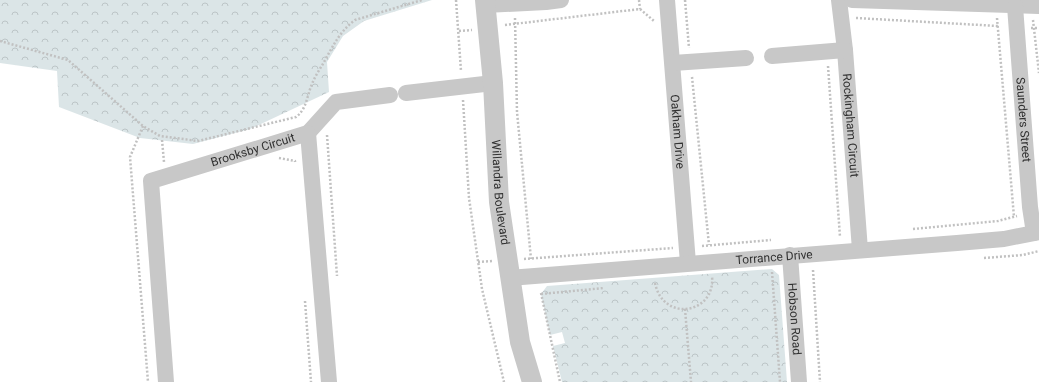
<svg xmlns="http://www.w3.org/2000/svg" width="1039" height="382" font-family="Roboto,sans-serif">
<defs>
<pattern id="forest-crowns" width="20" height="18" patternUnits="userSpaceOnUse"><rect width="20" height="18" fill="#dbe5e7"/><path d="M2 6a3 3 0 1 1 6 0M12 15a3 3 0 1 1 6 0" fill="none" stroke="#bcc5c7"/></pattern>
</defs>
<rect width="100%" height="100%" fill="#fff"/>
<!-- forest -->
<g fill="url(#forest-crowns)">
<path d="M0 0H432L364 21 343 36 327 62 329 92 250 129 193 144 140 138 59 107 57 71 0 63Z"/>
<path d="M772 269 779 275 787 382H562L553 346 565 343 562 332 550 335 541 294 547 286Z"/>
</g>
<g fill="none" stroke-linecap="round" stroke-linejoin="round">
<!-- path -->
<g stroke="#c1c1c1" stroke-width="2.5" stroke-dasharray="2 2" stroke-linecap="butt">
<path d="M456 0 461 71"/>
<path d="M639 0 640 9"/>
<path d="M685 0 689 48"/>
<path d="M515 18 517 112 531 259"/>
<path d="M856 18 998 26"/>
<path d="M997 18 1014 217"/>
<path d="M1033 20 1039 73"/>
<path d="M505 25 640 9 654 21"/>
<path d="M1031 28H1039"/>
<path d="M459 31 472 30"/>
<path d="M0 41 68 60 143 126 160 136 198 141 296 117C307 109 307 95 312 84 315 76 320 69 324 62 333 46 340 31 355 20L422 0"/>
<path d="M828 66 840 237"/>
<path d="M692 77 709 245"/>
<path d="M463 100 469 198 482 289 504 382"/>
<path d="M143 126 130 157 148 382"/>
<path d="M327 135 337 276"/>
<path d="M162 140 164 162"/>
<path d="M279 158 295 161V162"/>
<path d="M913 229 998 221 1017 216"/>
<path d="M702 246 771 240"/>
<path d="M984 258 1023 255 1039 251"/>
<path d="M524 259 673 248"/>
<path d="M478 262 492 261"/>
<path d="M813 270 820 382"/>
<path d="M772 272 780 382"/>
<path d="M655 283C663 323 716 314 712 276"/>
<path d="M541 293 560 382"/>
<path d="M541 294 604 288"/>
<path d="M305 301 311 382"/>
<path d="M685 309 691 382"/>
</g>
<!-- minor -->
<g stroke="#c8c8c8" stroke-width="16">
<path id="s1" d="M667 0 688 263"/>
<path id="s2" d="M839 0 845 50 860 250"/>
<path d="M852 0 1039 6"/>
<path d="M485 5 546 2 561 0"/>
<path id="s3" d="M1015 6 1030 207 1034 233"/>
<path d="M772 56 845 50"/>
<path d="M673 63 746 58"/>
<path d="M406 93 493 83"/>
<path d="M308 133 336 102 390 95"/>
<path id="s4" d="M790 255 799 382"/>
<path id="s5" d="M509 278 957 243 1004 239 1039 232"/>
<path id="s6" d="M166 382 151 181 308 133 329 382"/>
</g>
<!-- tertiary -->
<path stroke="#c8c8c8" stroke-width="20" id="s7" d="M485 0 493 83 499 202 520 342 532 382"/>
</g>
<g text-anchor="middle" stroke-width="4" stroke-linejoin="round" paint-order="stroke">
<!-- street labels -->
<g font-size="12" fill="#313131" stroke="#fff">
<text dy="4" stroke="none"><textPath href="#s3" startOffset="114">Saunders Street</textPath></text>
<text dy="4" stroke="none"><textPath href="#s2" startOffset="126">Rockingham Circuit</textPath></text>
<text dy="4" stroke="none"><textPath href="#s1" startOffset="132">Oakham Drive</textPath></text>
<text dy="4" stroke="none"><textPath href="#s6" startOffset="308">Brooksby Circuit</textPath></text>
<text dy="4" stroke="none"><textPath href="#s7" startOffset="193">Willandra Boulevard</textPath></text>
<text dy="4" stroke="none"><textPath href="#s5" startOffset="266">Torrance Drive</textPath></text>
<text dy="4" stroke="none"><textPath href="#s4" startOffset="64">Hobson Road</textPath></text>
</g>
</g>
</svg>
